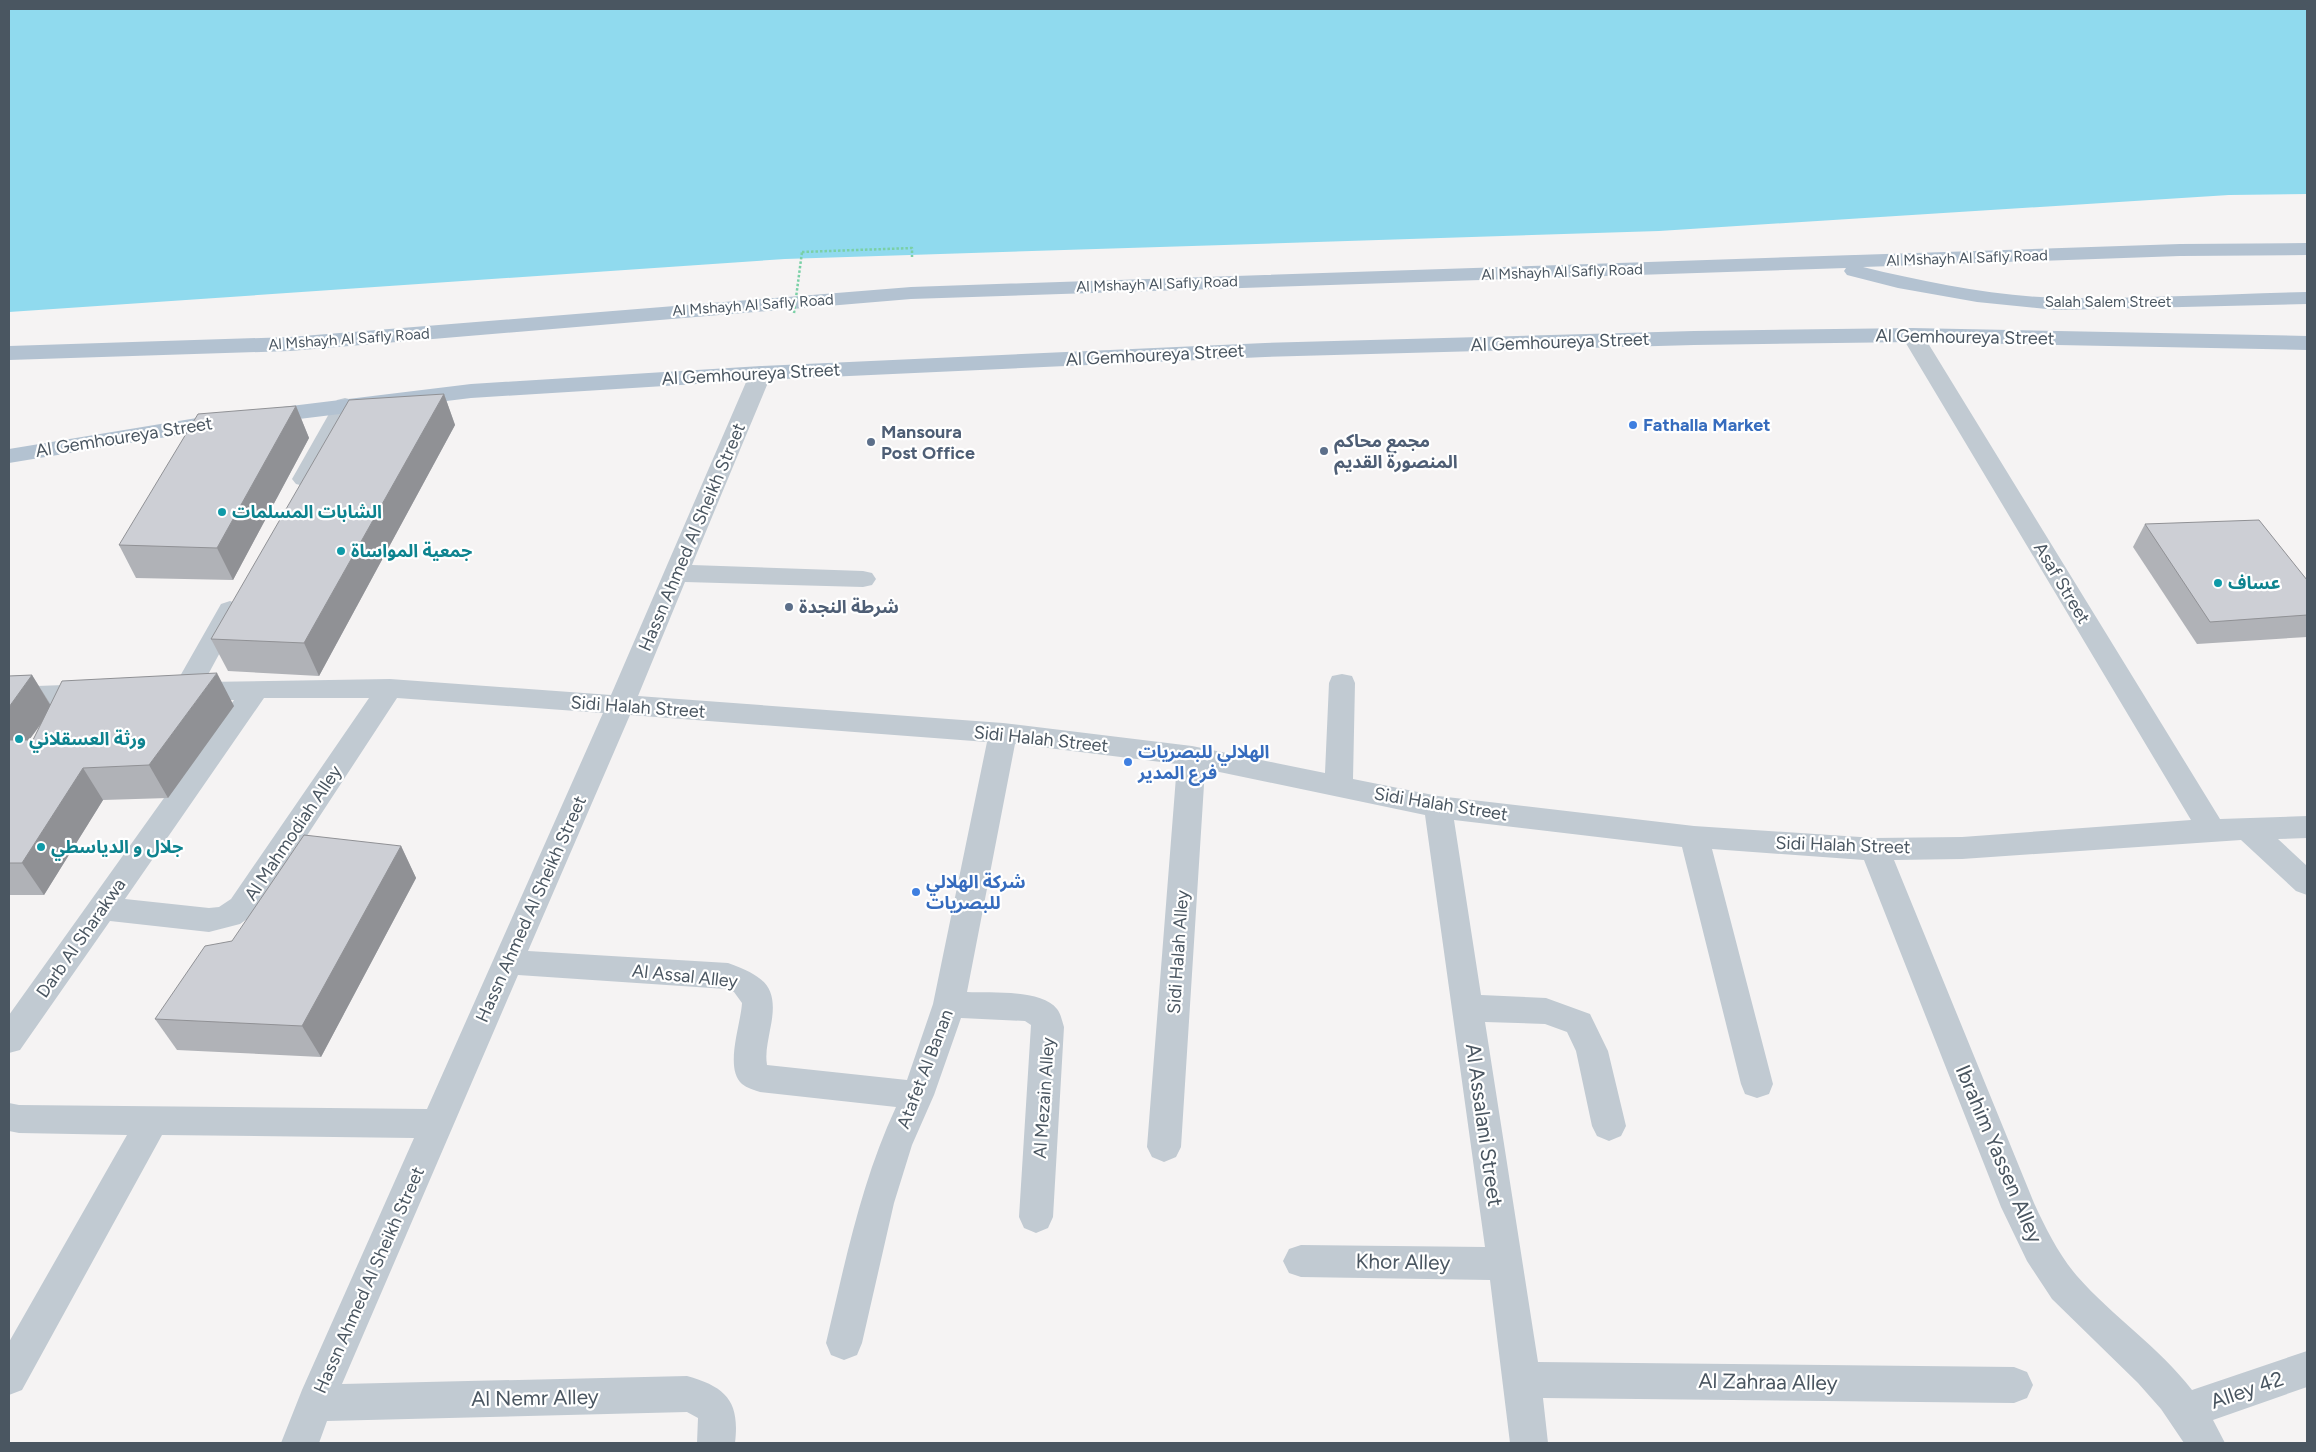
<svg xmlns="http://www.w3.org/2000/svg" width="2316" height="1452" font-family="Figtree,'Noto Sans Arabic',sans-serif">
<rect width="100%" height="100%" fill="#f5f3f3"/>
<!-- water -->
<path fill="#90daee" d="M9 9H2307V194L2229 195 1659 231 785 259 9 312Z"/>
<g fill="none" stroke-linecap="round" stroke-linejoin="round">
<!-- path -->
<path stroke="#7ad0a6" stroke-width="2.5" stroke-dasharray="2.5 2" stroke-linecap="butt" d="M802 252 912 248V257"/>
<!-- minor -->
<g fill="#c1cad2" fill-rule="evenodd">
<path d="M1912 328 1920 330 1923 335 2220 819 2307 816V838L2278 839 2307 866V895L2296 891 2241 840 1962 859 1894 860 2034 1203C2046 1229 2059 1255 2077 1276 2113 1317 2159 1347 2192 1390L2307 1351V1387L2213 1420 2225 1443H2184L2161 1409 2138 1383 2052 1299 2027 1261 2001 1207 1864 860 1712 849 1773 1084 1769 1094 1757 1098 1745 1094 1741 1084 1682 847 1454 820 1481 995 1546 998 1590 1014 1608 1051 1626 1126 1621 1136 1609 1141 1597 1136 1592 1126 1576 1051 1567 1032 1545 1024 1485 1022 1538 1362 2014 1367 2027 1372 2033 1385 2027 1398 2014 1403 1543 1398 1548 1443H1510L1490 1280 1301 1277 1289 1273 1283 1261 1289 1249 1301 1245 1485 1247 1425 815 1205 769 1181 1147 1176 1157 1164 1162 1152 1157 1147 1147 1177 764 1015 744 967 992C990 993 1042 989 1057 1009 1061 1014 1062 1021 1064 1027L1053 1217 1048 1228 1036 1233 1024 1228 1019 1217 1031 1025 1025 1021 961 1018 934 1095 912 1145 894 1203 862 1343 857 1355 844 1360 831 1355 826 1343C845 1263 861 1182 896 1107L760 1092C754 1090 747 1088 742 1084 724 1068 741 1024 742 1003L734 992 726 989 518 975 342 1384 687 1376C726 1387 740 1401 735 1443H697L698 1418 687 1412 327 1421 319 1443H281L302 1390 414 1138 162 1135 22 1390 9 1395V1342L127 1135 19 1133 9 1131V1103L19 1105 427 1109 603 713 397 698 257 912 240 924 209 932 110 921 20 1050 9 1053V1015L234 700 185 702 175 699 171 692 221 604 230 601 239 604 243 610 204 682 390 679 611 695 750 373 753 368 761 366 769 368 772 373 692 565 863 571 872 573 876 579 872 585 863 587 685 582 638 696 1003 723 1192 746 1325 773 1329 683 1332 676 1342 674 1352 676 1355 683 1353 779 1438 796 1694 826 1875 838 1962 837 2191 820 1901 335 1904 330ZM264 698H369L231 899 219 907 209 908 125 899ZM630 715 987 742 933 1004 907 1080 767 1065C765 1053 768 1042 770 1030 779 988 767 977 728 963L528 951Z"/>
<path d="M345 398 353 400 356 405 316 479 312 484 304 486 296 484 292 479 334 405 337 400Z"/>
<path d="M92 684 102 687 106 694 102 701 92 704 9 707V687Z"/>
</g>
<!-- major -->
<g fill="#b3c2d1" fill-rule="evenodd">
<path d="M2307 243V255L2180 256 1863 267C1924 282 1995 296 2057 298 2140 299 2224 294 2307 292V304L2056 310 1977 302 1898 288 1847 275 1844 271 1846 268 911 299 290 351 9 360V346L290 337 911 287 2180 244Z"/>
<path d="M1912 328 2307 336V350L1912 342 1694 345 1265 357 761 380 471 398 209 430 9 463V449L209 416 471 384 761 366 1265 343 1694 331Z"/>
</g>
<!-- path-bridge -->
<path stroke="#7ad0a6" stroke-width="2.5" stroke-dasharray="2.5 2" stroke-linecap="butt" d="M794 313 802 252"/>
</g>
<!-- wall -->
<g fill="#b0b2b7" fill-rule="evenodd">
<path d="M444 394 455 425 319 676 228 671 211 639Z"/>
<path d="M296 406 309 438 233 580 136 578 119 545Z"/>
<path d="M2145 524 2307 580V637L2197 644 2133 547Z"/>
<path d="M32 675 51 705 234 706 168 798 103 800 44 895H9V676ZM42 723 33 740H29Z"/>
<path d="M401 846 416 878 321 1057 177 1050 155 1019 232 941Z"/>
</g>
<!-- shaded-wall -->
<g fill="#909195">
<path d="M444 394 455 425 319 676 304 643Z"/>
<path d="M296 406 309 438 233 580 217 548Z"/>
<path d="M217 673 234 706 168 798 149 765Z"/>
<path d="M32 675 52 708 9 768V707Z"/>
<path d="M83 768 103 800 44 895 22 863Z"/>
<path d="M401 846 416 878 321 1057 302 1026Z"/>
</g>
<!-- building -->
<g fill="#cdcfd5" stroke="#909195">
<path d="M444 394 304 643 211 639 349 400Z"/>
<path d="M296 406 217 548 119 545 198 414Z"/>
<path d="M2259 520 2307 580V615L2210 622 2145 524Z"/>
<path d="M217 673 149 765 83 768 22 863H9V740H33L62 681Z"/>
<path d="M32 675 9 707V676Z"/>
<path d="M304 835 401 846 302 1026 155 1019 205 946 232 941Z"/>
</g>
<!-- markers -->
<g fill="#3f7fe0" stroke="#fff" stroke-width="2">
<circle cx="1633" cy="425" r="5"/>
<circle cx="1128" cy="762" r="5"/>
<circle cx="916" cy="892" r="5"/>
</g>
<g fill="#5c6f8a" stroke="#fff" stroke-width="2">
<circle cx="871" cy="442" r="5"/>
<circle cx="1324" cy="451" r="5"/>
<circle cx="789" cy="607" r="5"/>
</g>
<g fill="#0f9aa8" stroke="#fff" stroke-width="2">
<circle cx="222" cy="512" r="5"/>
<circle cx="341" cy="551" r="5"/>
<circle cx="2218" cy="583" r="5"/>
<circle cx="19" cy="739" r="5"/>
<circle cx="41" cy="847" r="5"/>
</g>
<g text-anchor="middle" stroke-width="4.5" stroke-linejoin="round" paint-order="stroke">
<!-- far-street labels -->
<g font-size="15" fill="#4a5661" stroke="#fff">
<text transform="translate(1967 258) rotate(-2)" y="5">Al Mshayh Al Safly Road</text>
<text transform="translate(1562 272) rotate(-2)" y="5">Al Mshayh Al Safly Road</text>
<text transform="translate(1157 284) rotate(-2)" y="5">Al Mshayh Al Safly Road</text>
<text x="2108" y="307">Salah Salem Street</text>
<text transform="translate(753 305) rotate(-4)" y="5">Al Mshayh Al Safly Road</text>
<text transform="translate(349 339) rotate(-4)" y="5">Al Mshayh Al Safly Road</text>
</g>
<!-- street labels -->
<g font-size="18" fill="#4a5661" stroke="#fff">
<text transform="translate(1965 337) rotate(1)" y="6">Al Gemhoureya Street</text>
<text transform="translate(1560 342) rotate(-2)" y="6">Al Gemhoureya Street</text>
<text transform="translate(1155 355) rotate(-3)" y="6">Al Gemhoureya Street</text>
<text transform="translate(751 374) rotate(-3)" y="6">Al Gemhoureya Street</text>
<text transform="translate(124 437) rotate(-9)" y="6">Al Gemhoureya Street</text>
<text transform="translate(692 537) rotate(-67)" y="6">Hassn Ahmed Al Sheikh Street</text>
<text transform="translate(2062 583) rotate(59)" y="6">Asaf Street</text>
<text transform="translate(638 707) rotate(4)" y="6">Sidi Halah Street</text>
<text transform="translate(1041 739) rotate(6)" y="6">Sidi Halah Street</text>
<text transform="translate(1441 804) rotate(9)" y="6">Sidi Halah Street</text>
<text transform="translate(293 833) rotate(-56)" y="6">Al Mahmodiah Alley</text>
<text transform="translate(1843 845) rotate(2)" y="6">Sidi Halah Street</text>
<text transform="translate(531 909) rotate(-66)" y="6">Hassn Ahmed Al Sheikh Street</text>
<text transform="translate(81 938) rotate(-55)" y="6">Darb Al Sharakwa</text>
<text transform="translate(1178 952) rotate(-86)" y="6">Sidi Halah Alley</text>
<text transform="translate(685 976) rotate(6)" y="6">Al Assal Alley</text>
<text transform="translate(925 1069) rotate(-69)" y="6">Atafet Al Banan</text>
<text transform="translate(1044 1098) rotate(-86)" y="6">Al Mezain Alley</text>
<text transform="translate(369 1280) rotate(-66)" y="6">Hassn Ahmed Al Sheikh Street</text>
</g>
<!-- shop labels -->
<g font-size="18" font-weight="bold" fill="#366cbe" stroke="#fff" text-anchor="start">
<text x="1643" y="431">Fathalla Market</text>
<text x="1138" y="758">الهلالي للبصريات<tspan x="1138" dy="21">فرع المدير</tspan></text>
<text x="926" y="888">شركة الهلالي<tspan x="926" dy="21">للبصريات</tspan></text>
</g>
<!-- service labels -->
<g font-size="18" font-weight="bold" fill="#4e5e75" stroke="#fff" text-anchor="start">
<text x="881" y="438">Mansoura<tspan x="881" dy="21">Post Office</tspan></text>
<text x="1334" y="447">مجمع محاكم<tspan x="1334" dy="21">المنصورة القديم</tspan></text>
<text x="799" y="613">شرطة النجدة</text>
</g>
<!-- culture labels -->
<g font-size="18" font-weight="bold" fill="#0d838f" stroke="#fff" text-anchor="start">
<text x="232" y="518">الشابات المسلمات</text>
<text x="351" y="557">جمعية المواساة</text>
<text x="2228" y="589">عساف</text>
<text x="29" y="745">ورثة العسقلاني</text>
<text x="51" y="853">جلال و الدياسطي</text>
</g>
<!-- near-street labels -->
<g font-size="21" fill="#4a5661" stroke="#fff">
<text transform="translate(1484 1125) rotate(82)" y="7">Al Assalani Street</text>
<text transform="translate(1999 1154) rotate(67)" y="7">Ibrahim Yassen Alley</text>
<text transform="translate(1403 1262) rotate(1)" y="7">Khor Alley</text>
<text transform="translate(1768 1382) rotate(1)" y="7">Al Zahraa Alley</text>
<text transform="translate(2247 1390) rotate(-19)" y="7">Alley 42</text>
<text transform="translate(535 1398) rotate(-1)" y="7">Al Nemr Alley</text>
</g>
</g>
<!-- border -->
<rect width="2316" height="1452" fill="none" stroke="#4a5661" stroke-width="20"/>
</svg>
